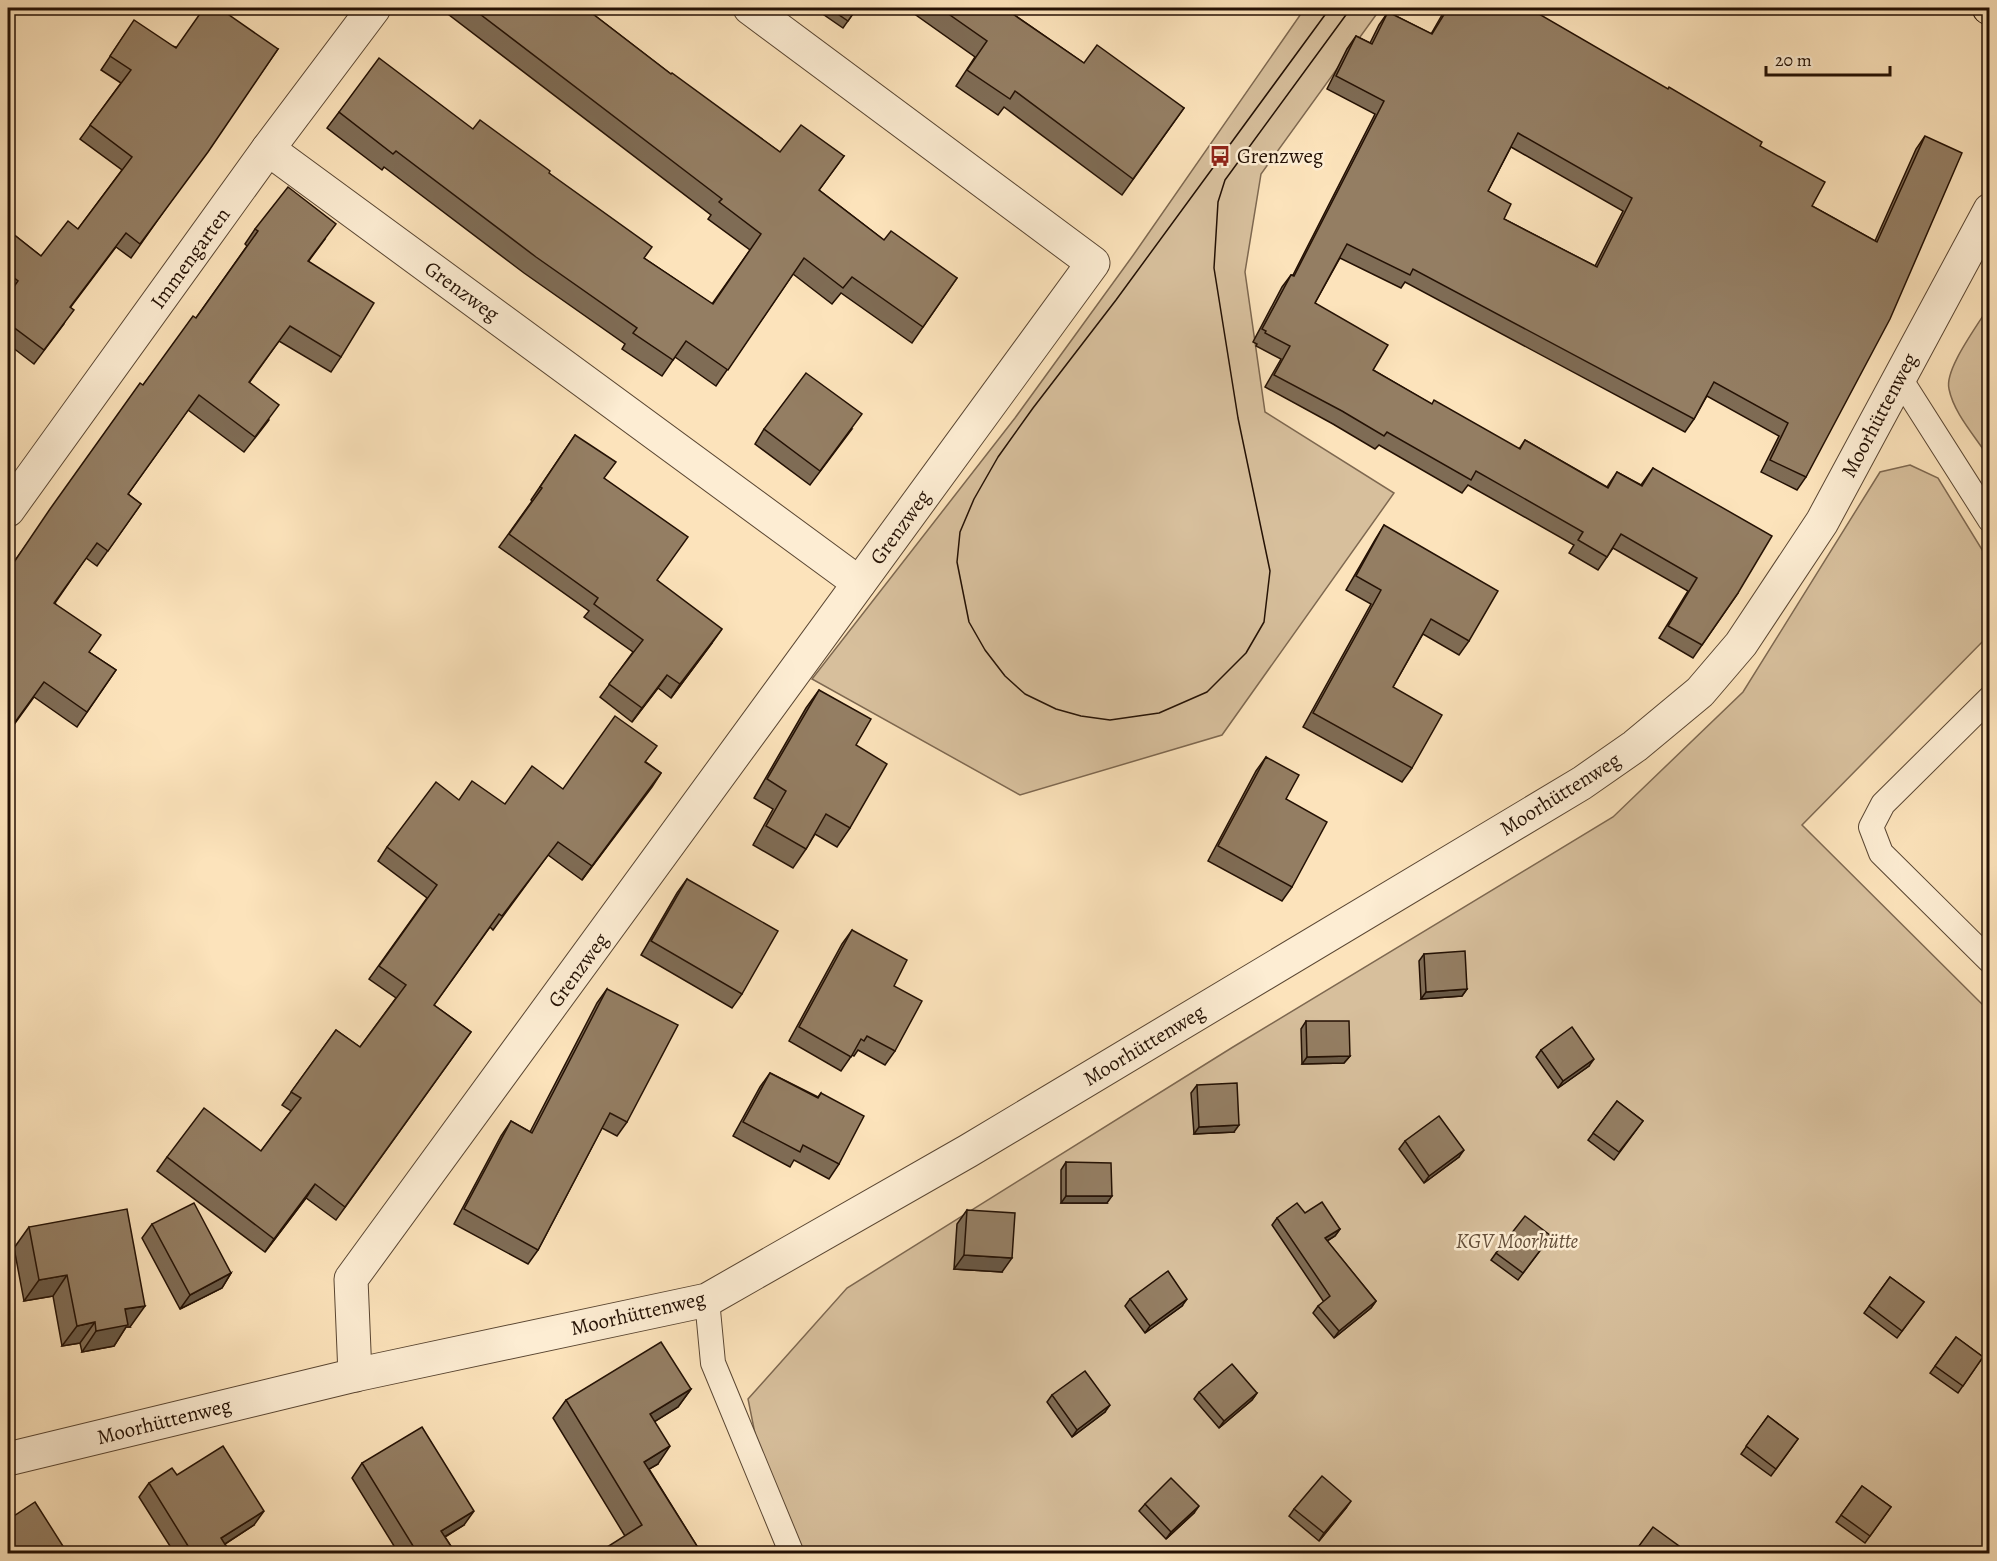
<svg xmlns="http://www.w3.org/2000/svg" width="1997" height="1561" font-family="Alegreya,serif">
<rect width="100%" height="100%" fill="#fce3bb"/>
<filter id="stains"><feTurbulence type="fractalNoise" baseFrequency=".00333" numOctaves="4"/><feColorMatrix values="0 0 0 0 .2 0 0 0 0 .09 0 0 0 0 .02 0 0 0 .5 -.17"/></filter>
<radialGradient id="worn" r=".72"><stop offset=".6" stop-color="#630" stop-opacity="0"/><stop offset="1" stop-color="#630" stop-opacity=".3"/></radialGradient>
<!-- green -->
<g fill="#d7bf9c" stroke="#7e6850" stroke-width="1.5">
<path d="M1305 8H1381L1261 174 1245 272 1265 412 1394 493 1222 735 1020 795 812 679 1015 418 1134 254Z"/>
<path d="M1989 306V458C1976 437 1954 414 1949 389 1944 369 1979 324 1989 306Z"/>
<path d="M1910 465 1938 478 1989 561V635L1802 825 1989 1011V1553H779L748 1399 847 1288 1233 1047 1613 817 1743 692 1880 472Z"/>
</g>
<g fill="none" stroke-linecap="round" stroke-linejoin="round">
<defs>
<g id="service">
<path d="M1899 377 1990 520"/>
<path d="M1990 698 1883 804 1871 827 1881 853 1990 961"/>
<path d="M707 1300 713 1363 792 1554"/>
</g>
<g id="minor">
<path d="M268 149 859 583"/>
<path d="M8 510 268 149 374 8"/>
<path d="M355 1375 351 1279 1093 263 750 8"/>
<path d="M8 1459 355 1375 707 1300 968 1151 1582 783 1635 746 1700 692 1741 644 1822 522 1990 210"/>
</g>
<path id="primary" d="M1989 8H1990"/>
</defs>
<!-- service casing -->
<use href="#service" stroke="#5a4632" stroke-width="26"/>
<!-- minor casing -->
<use href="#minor" stroke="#5a4632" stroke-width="35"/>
<!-- primary casing -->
<use href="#primary" stroke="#241104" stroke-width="35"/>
<!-- service -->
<use href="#service" stroke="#fdedd3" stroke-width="24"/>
<!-- minor -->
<use href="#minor" stroke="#fdedd3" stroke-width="33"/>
<!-- primary -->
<use href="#primary" stroke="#fce3bb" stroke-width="33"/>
<!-- tram -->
<path stroke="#241104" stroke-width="1.5" d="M1330 8 1116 300 1033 408 998 457 974 499 960 532 957 562 969 622 985 650 1005 676 1025 694 1056 709 1081 716 1110 720 1159 713 1207 692 1246 653 1264 622 1270 571 1238 418 1214 268 1218 202 1225 180 1351 8"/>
</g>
<!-- wall -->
<g fill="#7f6c55" stroke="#241104" stroke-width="1.5" fill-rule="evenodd">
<path d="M440 8H585L671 74 780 152 844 156 819 190 884 240 957 278 912 343 841 293 832 304 793 274 716 386 675 357 662 376 622 349 625 344 524 273 384 167 382 170 327 128 339 112 473 129 549 173 644 258 712 304 750 250 708 219 711 215Z"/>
<path d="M814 8H857L843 28Z"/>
<path d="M906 8H1004L1084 63 1184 108 1122 195 1004 107 998 115 956 86 975 57Z"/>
<path d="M1446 8H1524L1760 146 1812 206 1875 241 1916 149 1925 136 1806 477 1797 490 1761 472 1779 436 1707 396 1694 419 1685 432 1405 282 1401 288 1340 258 1315 303 1373 370 1431 404 1519 449 1525 440 1607 487 1617 472 1641 485 1653 468 1738 593 1693 658 1659 638 1688 591 1613 548 1598 570 1569 553 1574 545 1468 485 1462 493 1379 445 1375 449 1333 424 1265 387 1281 359 1256 346 1257 344 1253 342 1282 287 1291 275H1293L1375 114 1327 89 1347 49 1356 36 1370 43 1379 25 1388 12 1431 34ZM1511 147 1623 211 1595 266 1504 219 1488 191Z"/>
<path d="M125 34 176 47 278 49 131 258 116 247 70 308 64 324 34 364 8 344V230L41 256 78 229 122 170 80 139 121 83 101 70Z"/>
<path d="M255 229 325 239 308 262 341 357 331 372 279 341 249 383 269 420 244 452 188 410 128 494 141 504 97 566 86 558 55 603 89 652 116 670 77 727 34 697 8 733V570L143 385 196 318 247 246 245 244Z"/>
<path d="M764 429H852L810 485 755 444Z"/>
<path d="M575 435 604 478 657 580 712 643 671 698 658 688 632 722 600 697 633 652 584 617 589 611 499 547 532 501 531 500Z"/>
<path d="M1384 525 1469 641 1459 655 1423 634 1393 687 1412 768 1402 782 1303 727 1371 604 1346 590 1375 540Z"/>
<path d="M819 690 856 745 850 828 837 847 815 834 806 849 793 868 753 845 773 809 754 798 806 708Z"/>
<path d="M1266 757 1286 799 1292 887 1282 901 1208 861 1256 771Z"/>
<path d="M646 762 661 773 582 880 548 855 493 930 490 927 434 1005 471 1032 336 1220 306 1198 265 1252 157 1171 167 1157 261 1151 291 1111 282 1105 336 1030 360 1047 396 998 369 979 427 898 378 861 387 847 459 800 505 804 563 789Z"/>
<path d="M687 879 742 994 732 1008 641 955 677 893Z"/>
<path d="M852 930 895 1051 885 1065 858 1050 854 1056 852 1055 841 1071 789 1041 842 944Z"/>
<path d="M1424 954 1467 989 1462 996 1421 999 1419 961Z"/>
<path d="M607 989 627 1122 617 1136 602 1128 538 1250 528 1264 454 1224 501 1136 511 1121 530 1132 597 1003Z"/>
<path d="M1306 1021 1350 1056 1344 1063 1302 1064 1301 1029Z"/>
<path d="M1541 1050 1589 1066 1558 1088 1536 1057Z"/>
<path d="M770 1073 818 1097 821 1093 839 1164 829 1179 794 1160 790 1167 733 1136 760 1087Z"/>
<path d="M1197 1085 1234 1132 1194 1134 1191 1093Z"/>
<path d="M1617 1101 1643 1121 1614 1160 1588 1140Z"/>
<path d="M1405 1141 1459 1157 1424 1183 1399 1149Z"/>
<path d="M1066 1162 1107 1203H1061V1170Z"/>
<path d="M967 1210 1002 1272 954 1269 957 1224Z"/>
<path d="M1277 1218 1340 1229 1335 1236 1327 1241 1376 1301 1371 1308 1334 1338 1313 1313 1318 1306 1324 1302 1272 1225Z"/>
<path d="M152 1224 231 1273 222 1288 180 1309 142 1238Z"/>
<path d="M29 1227 130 1327H126L114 1346 82 1352 80 1343 62 1346 53 1296 24 1301 14 1248Z"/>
<path d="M1551 1236 1518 1280 1491 1260 1496 1253Z"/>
<path d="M1890 1277 1924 1302 1897 1338 1864 1313Z"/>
<path d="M1130 1299 1182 1306 1145 1333 1125 1306Z"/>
<path d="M1956 1337 1983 1357 1958 1393 1930 1373Z"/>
<path d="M691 1389 678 1407 655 1421 658 1464 649 1469 702 1554 625 1536 553 1418 566 1400Z"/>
<path d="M1199 1392 1257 1393 1252 1400 1219 1428 1194 1399Z"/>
<path d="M1052 1395 1105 1412 1072 1437 1047 1402Z"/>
<path d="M1768 1416 1798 1439 1771 1476 1741 1454Z"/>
<path d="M362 1463 464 1525 445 1537 456 1554H399L352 1478Z"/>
<path d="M177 1475 254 1525 225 1544 231 1554H175L139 1497 149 1483Z"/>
<path d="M1862 1486 1891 1507 1865 1543 1836 1522Z"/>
<path d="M1145 1504 1194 1513 1166 1539 1139 1511Z"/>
<path d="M1346 1508 1319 1541 1289 1516 1294 1509Z"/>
</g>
<!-- shaded-wall -->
<g fill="#685845" stroke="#241104" stroke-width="1.5">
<path d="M722 629 712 643 671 698 680 684Z"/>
<path d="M667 675 658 688 632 722 642 708Z"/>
<path d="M661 773 652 787 582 880 592 866Z"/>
<path d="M1467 989 1462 996 1421 999 1426 992Z"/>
<path d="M1350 1056 1344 1063 1302 1064 1307 1057Z"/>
<path d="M1594 1059 1589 1066 1558 1088 1563 1081Z"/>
<path d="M1239 1125 1234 1132 1194 1134 1199 1127Z"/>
<path d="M1464 1150 1459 1157 1424 1183 1429 1176Z"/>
<path d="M315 1184 306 1198 265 1252 274 1239Z"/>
<path d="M1066 1196H1112L1107 1203H1061Z"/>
<path d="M1340 1229 1335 1236 1320 1245 1325 1238Z"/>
<path d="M964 1255 1012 1258 1002 1272 954 1269Z"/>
<path d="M231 1273 222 1288 180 1309 190 1295Z"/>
<path d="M67 1275 53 1296 24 1301 39 1280Z"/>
<path d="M1187 1299 1182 1306 1145 1333 1150 1326Z"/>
<path d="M1376 1301 1371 1308 1334 1338 1339 1331Z"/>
<path d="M145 1306 130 1327H126L114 1346 82 1352 96 1331 125 1309Z"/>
<path d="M95 1322 80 1343 62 1346 77 1326Z"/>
<path d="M691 1389 678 1407 638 1432 650 1414Z"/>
<path d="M1257 1393 1252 1400 1219 1428 1224 1421Z"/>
<path d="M1110 1405 1105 1412 1072 1437 1077 1430Z"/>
<path d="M670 1446 658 1464 632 1479 644 1462Z"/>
<path d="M1351 1501 1346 1508 1319 1541 1324 1533Z"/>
<path d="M1199 1506 1194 1513 1166 1539 1171 1532Z"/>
<path d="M264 1511 254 1525 211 1553 221 1538Z"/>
<path d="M474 1511 464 1525 431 1545 441 1531Z"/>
</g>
<!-- building -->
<g fill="#947e63" stroke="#241104" stroke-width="1.5" fill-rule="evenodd">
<path d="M204 8H219L278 49 208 152 140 244 126 233 70 307 74 310 44 350 8 323V295L18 281 8 273V230L41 256 68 221 78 229 132 157 90 125 131 70 110 56 134 20 176 48Z"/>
<path d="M472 8H585L671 74 672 73 780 152 801 125 844 156 819 190 884 240 891 231 957 278 923 327 852 277 843 288 804 258 728 370 686 341 673 360 633 333 637 328 536 257 396 151 393 154 339 112 379 58 473 129 480 120 550 171 549 173 652 247 644 258 713 304 761 234 719 202 722 199Z"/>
<path d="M829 8H857L848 21Z"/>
<path d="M940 8H1004L1084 63 1097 45 1184 108 1133 179 1015 91 1010 99 967 70 987 41Z"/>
<path d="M1448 8H1524L1533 13 1534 11 1668 89 1669 87 1762 142 1760 146 1825 182 1812 206 1877 242 1925 136 1962 153 1890 319 1806 477 1770 460 1788 423 1714 382 1694 419 1413 269 1410 275 1347 244 1315 303 1388 345 1373 370 1432 404 1434 400 1520 449 1525 440 1608 488 1617 472 1642 486 1653 468 1772 536 1738 593 1702 645 1668 626 1697 578 1621 534 1607 557 1578 540 1583 532 1476 471 1471 480 1387 432 1384 436 1342 411 1274 375 1290 346 1265 333 1266 331 1262 329 1291 275 1294 276 1384 101 1336 76 1356 36 1372 44 1388 12 1432 34ZM1518 133 1632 198 1597 267 1504 219 1511 204 1488 191Z"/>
<path d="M288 187 336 224 308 261 374 303 341 357 290 326 249 382 279 405 255 437 199 395 128 494 141 504 108 551 97 543 54 603 101 635 89 652 116 670 87 712 44 682 13 725 8 721V571L50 509 140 383 143 385 193 316 196 318 258 231 255 229Z"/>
<path d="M806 373 862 414 820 471 764 429Z"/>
<path d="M575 435 616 462 604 478 688 537 657 580 722 629 680 684 667 675 642 708 609 684 643 640 594 604 598 598 509 534 542 488 540 487Z"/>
<path d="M1384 525 1498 591 1469 641 1431 619 1393 687 1442 715 1412 768 1313 713 1381 590 1356 576Z"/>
<path d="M819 690 871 719 856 745 887 764 850 828 826 814 806 849 766 826 786 791 767 779Z"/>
<path d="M615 716 657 746 645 762 661 773 592 866 558 842 502 916 499 914 434 1005 471 1032 345 1207 315 1184 274 1239 167 1157 204 1108 261 1151 301 1098 291 1092 336 1030 360 1047 406 985 379 966 437 885 387 847 436 782 459 800 472 781 505 804 532 766 563 789Z"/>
<path d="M1266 757 1299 775 1286 799 1327 822 1292 887 1218 846Z"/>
<path d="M687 879 778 931 742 994 651 941Z"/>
<path d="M852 930 907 960 894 986 922 1001 895 1051 867 1036 864 1041 861 1039 851 1057 799 1027Z"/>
<path d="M1465 951 1467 989 1426 992 1424 954Z"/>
<path d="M607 989 678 1025 627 1122 610 1113 538 1250 464 1209 511 1121 532 1133Z"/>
<path d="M1306 1021H1349L1350 1056 1307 1057Z"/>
<path d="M1572 1027 1594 1059 1563 1081 1541 1050Z"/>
<path d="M770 1073 818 1098 821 1093 864 1116 839 1164 803 1145 800 1152 743 1122Z"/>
<path d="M1237 1083 1239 1125 1199 1127 1197 1085Z"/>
<path d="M1617 1101 1643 1121 1619 1152 1593 1133Z"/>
<path d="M1439 1116 1464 1150 1429 1176 1405 1141Z"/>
<path d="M1066 1162 1111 1163 1112 1196H1066Z"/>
<path d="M1322 1202 1340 1229 1325 1238 1376 1301 1339 1331 1318 1306 1330 1296 1277 1218 1297 1203 1305 1213Z"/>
<path d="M194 1203 231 1273 190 1295 152 1224Z"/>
<path d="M127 1209 145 1306 125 1309 128 1325 96 1331 95 1322 77 1326 67 1275 39 1280 29 1227Z"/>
<path d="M967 1210 1015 1213 1012 1258 964 1255Z"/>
<path d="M1525 1216 1551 1236 1523 1273 1496 1253Z"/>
<path d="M1168 1271 1187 1299 1150 1326 1130 1299Z"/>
<path d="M1890 1277 1924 1302 1902 1331 1869 1306Z"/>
<path d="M1956 1337 1983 1357 1963 1386 1935 1366Z"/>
<path d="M661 1342 691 1389 650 1414 670 1446 644 1462 702 1554H596L642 1525 566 1400Z"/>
<path d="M1232 1364 1257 1393 1224 1421 1199 1392Z"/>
<path d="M1085 1371 1110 1405 1077 1430 1052 1395Z"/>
<path d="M1768 1416 1798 1439 1776 1469 1746 1446Z"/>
<path d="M422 1427 474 1511 441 1531 456 1554H418L362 1463Z"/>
<path d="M223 1446 264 1511 221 1538 231 1554H193L149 1483 172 1468 177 1475Z"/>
<path d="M1322 1476 1351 1501 1324 1533 1294 1509Z"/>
<path d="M1171 1478 1199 1506 1171 1532 1145 1504Z"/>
<path d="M1862 1486 1891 1507 1870 1536 1841 1515Z"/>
<path d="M35 1502 68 1554H8V1520Z"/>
<path d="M1653 1527 1679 1546 1673 1554H1633Z"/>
</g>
<!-- icons -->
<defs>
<symbol id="bus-bare" viewBox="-9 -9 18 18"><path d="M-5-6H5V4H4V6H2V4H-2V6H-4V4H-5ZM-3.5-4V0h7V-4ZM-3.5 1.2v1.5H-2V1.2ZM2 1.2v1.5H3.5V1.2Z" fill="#8f2418" stroke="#fdedd3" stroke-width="2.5" paint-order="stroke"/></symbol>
</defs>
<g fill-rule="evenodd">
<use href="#bus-bare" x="1205" y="141" width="30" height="30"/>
</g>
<g text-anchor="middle" stroke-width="5" stroke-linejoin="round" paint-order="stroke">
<!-- poi labels -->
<g font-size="21" fill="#241104" stroke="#fdedd3" text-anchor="start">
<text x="1237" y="163">Grenzweg</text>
</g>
<!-- street labels -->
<g font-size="21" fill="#241104" stroke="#fdedd3">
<text transform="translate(190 258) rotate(-54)" y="7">Immengarten</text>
<text transform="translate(462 291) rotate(36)" y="7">Grenzweg</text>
<text transform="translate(1879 415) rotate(-62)" y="7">Moorhüttenweg</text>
<text transform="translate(900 527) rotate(-54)" y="7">Grenzweg</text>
<text transform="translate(1560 794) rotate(-32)" y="7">Moorhüttenweg</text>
<text transform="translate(578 970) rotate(-54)" y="7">Grenzweg</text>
<text transform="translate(1144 1045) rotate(-31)" y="7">Moorhüttenweg</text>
<text transform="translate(638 1313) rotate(-13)" y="7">Moorhüttenweg</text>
<text transform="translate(164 1421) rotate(-14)" y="7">Moorhüttenweg</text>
</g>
<!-- park labels -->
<g font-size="21" font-style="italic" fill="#634e39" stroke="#fdedd3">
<text x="1517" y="1248">KGV Moorhütte</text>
</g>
</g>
<!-- margin -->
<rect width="1997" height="1561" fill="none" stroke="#fce3bb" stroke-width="30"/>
<rect x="9" y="9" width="1979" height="1543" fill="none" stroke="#241104" stroke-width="3"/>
<rect x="15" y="15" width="1967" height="1531" fill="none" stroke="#241104" stroke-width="1.5"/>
<!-- scale -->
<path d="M1766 66v9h124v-9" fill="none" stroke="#241104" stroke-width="3"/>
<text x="1775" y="66" font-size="18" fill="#241104" stroke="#fdedd3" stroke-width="4.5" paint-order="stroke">20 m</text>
<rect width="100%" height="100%" filter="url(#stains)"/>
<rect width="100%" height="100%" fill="url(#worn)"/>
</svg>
